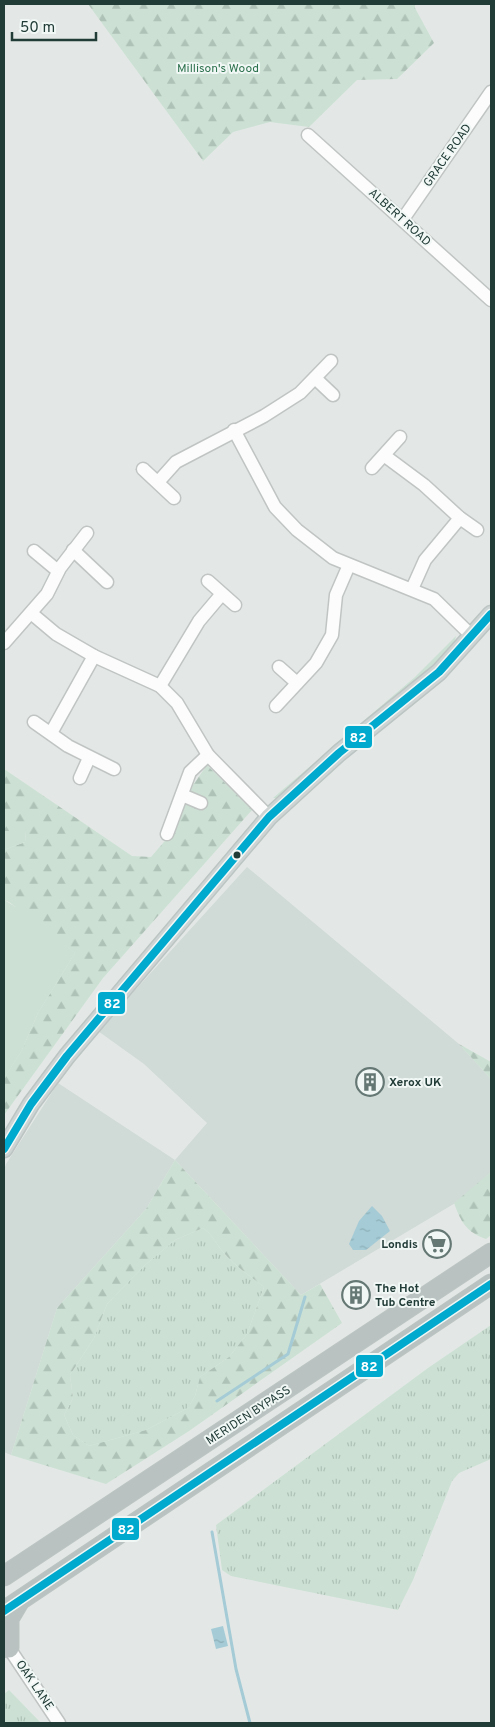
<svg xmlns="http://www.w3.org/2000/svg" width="495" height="1727" font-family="Overpass,sans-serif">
<defs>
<pattern id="grass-tufts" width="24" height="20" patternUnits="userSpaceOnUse" patternTransform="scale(1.25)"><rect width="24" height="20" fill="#cce1d4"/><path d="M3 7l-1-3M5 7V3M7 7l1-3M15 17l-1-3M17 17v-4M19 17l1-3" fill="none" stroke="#afc2b7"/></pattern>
<pattern id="forest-firs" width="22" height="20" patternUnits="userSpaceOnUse" patternTransform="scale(1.25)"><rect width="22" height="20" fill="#cce1d4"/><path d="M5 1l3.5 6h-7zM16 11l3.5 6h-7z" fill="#afc2b7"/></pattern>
<pattern id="water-ripples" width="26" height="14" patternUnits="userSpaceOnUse" patternTransform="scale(1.25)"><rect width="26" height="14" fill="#a4cbd6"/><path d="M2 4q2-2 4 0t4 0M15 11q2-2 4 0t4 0" fill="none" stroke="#8dafb8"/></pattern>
</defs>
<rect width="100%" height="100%" fill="#e3e8e6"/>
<!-- built -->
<path fill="#d0dad6" d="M247 867 459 1044 491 1079V1172L462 1199 301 1295 175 1160 146 1209 57 1308 11 1455 4 1452V1170L6 1164 58 1083 175 1160 207 1123 144 1064 98 1031Z"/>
<!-- grass -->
<g fill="url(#grass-tufts)">
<path d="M456 636 454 644C400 700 334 743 279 798H273L415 677Z"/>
<path d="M203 1228C213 1235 216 1244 224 1253 235 1266 250 1276 264 1287L247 1334 229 1357 200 1377 195 1396 188 1408 146 1430 89 1446 73 1435 64 1415 73 1398 70 1375 94 1338 107 1304 145 1265 175 1240Z"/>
<path d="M491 1325V1459L459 1473 452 1481 413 1580 398 1610 231 1576 222 1570 216 1525 428 1368Z"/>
<path d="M9 1690 41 1723H4V1694Z"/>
</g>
<!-- forest -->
<g fill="url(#forest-firs)" fill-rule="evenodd">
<path d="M88 4H415V8L434 43 397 79 357 80 309 127 270 122 233 132 203 161Z"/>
<path d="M207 765 252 810 103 978 4 1115V1078L21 1052 38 1013 75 953 9 902 4 900V850L25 842 26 831H4V769L132 856 151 857 176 828 193 785Z"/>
<path d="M459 1044 491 1062V1079Z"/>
<path d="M175 1160 301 1295 320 1284 342 1323 189 1431 106 1484 11 1455 57 1308 146 1209ZM203 1228C213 1235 216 1244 224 1253 235 1266 250 1276 264 1287L247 1334 229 1357 200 1377 195 1396 188 1408 146 1430 89 1446 73 1435 64 1415 73 1398 70 1375 94 1338 107 1304 145 1265 175 1240Z"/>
<path d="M491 1172V1235L486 1239C466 1232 461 1222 454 1203Z"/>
</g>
<!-- park -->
<g fill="#cce1d4">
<path d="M4 831H26L25 842 4 850Z"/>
<path d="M4 900 29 915 75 953 38 1013 21 1052 4 1078Z"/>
</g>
<!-- water -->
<g fill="url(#water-ripples)">
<path d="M372 1206 382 1216 390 1231 366 1250H353L349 1244 359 1221Z"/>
<path d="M223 1626 228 1646 216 1649 211 1629Z"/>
</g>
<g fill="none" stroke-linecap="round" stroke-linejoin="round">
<!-- stream -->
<g stroke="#a4cbd6" stroke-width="3">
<path d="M217 1401 288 1354 305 1297"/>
<path d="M212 1532 236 1669 250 1723"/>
</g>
<defs>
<g id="minor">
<path d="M308 135 491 300"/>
<path d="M403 219 491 92"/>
<path d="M315 378 333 395"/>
<path d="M234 430 275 507 297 530 333 558 434 599 472 636"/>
<path d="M385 456 424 485 460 518 477 530"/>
<path d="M372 468 400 437"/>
<path d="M143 469 174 498"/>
<path d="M159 481 176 462 264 416 300 393 331 361"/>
<path d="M73 550 107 582"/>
<path d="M34 551 58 571"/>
<path d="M208 581 235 605"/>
<path d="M412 589 425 560 460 518"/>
<path d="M31 613 56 634 94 656 160 686 177 703 208 755 269 817"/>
<path d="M4 643 47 594 60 568 87 533"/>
<path d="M279 667 297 683"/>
<path d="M160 686 199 621 221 595"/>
<path d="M276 706 316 663 332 635 336 595 349 565"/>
<path d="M34 722 68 746 114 769"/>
<path d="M51 733 94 656"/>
<path d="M80 778 89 758"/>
<path d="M182 795 201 803"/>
<path d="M167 834 190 772 208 755"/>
<path d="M9 1648 59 1723"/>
</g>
<path id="major" d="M4 1149 31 1104 67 1056 269 817 339 753 439 672 491 614"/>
<g id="highway">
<path d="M4 1576 491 1253"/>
<path d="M4 1611 491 1284"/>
<path d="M9 1648V1619L19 1602"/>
</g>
</defs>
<!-- minor casing -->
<use href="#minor" stroke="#c0c5c3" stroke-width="15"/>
<!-- major casing -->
<use href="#major" stroke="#bcc5c3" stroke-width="19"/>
<!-- highway casing -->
<use href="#highway" stroke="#bcc5c3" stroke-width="21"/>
<!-- minor -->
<use href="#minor" stroke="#fbfcfb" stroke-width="12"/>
<!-- major -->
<use href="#major" stroke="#cdd4d3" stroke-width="16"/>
<!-- highway -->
<use href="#highway" stroke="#b9c2c0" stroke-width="19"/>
<defs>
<g id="bus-1">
<path d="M4 1149 31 1104 67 1056 269 817 339 753 439 672 491 614"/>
<path d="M4 1611 491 1284"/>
</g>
</defs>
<!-- bus-1 casing -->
<use href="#bus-1" stroke="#f0f7f5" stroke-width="11"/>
<!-- bus-1 -->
<use href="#bus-1" stroke="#00a9ce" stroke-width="8"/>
</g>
<!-- icons -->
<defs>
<symbol id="building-ring" viewBox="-11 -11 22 22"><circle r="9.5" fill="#f0f7f5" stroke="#657874" stroke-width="1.5"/><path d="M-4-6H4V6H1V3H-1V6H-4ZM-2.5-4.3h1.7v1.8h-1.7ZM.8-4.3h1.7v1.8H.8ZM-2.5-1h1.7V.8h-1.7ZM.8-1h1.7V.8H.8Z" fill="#657874"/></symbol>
<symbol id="supermarket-ring" viewBox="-11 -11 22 22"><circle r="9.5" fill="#f0f7f5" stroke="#657874" stroke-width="1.5"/><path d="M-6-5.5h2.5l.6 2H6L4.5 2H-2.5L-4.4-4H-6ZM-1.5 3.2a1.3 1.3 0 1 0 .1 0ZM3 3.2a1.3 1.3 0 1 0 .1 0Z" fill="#657874"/></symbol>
</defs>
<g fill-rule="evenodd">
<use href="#building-ring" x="354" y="1066" width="32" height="32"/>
<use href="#supermarket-ring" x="421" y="1228" width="32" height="32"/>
<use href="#building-ring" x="340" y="1279" width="32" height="32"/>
</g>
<!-- markers -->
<circle fill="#213b36" stroke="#f0f7f5" stroke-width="2" cx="237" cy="855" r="4.5"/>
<g text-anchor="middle" stroke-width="4" stroke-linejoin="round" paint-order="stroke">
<!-- park labels -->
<g font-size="12" fill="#2c714d" stroke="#f0f7f5">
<text x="218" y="72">Millison's Wood</text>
</g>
<!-- street labels -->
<g font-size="12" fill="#213b36" stroke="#f0f7f5">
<text transform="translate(447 155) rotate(-55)" y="4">GRACE ROAD</text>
<text transform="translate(400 217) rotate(42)" y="4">ALBERT ROAD</text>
<text transform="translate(248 1415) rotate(-33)" y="4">MERIDEN BYPASS</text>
<text transform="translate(35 1685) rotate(56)" y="4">OAK LANE</text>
</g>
<!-- poi labels -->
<g font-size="12" font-weight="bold" fill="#213b36" stroke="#f0f7f5" text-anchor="start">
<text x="389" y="1086">Xerox UK</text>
<text x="418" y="1248" text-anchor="end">Londis</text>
<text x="375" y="1292">The Hot<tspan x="375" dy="14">Tub Centre</tspan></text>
</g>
</g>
<g stroke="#f0f7f5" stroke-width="2">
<rect x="344" y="725" width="29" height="24" rx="5" fill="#00a9ce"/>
<rect x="97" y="991" width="29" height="24" rx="5" fill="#00a9ce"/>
<rect x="355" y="1354" width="29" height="24" rx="5" fill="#00a9ce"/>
<rect x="111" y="1517" width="29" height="24" rx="5" fill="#00a9ce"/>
</g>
<g font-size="14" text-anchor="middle" font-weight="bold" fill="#fff">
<text x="358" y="742">82</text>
<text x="112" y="1008">82</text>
<text x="369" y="1371">82</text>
<text x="126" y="1534">82</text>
</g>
<!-- border -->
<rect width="495" height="1727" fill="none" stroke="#213b36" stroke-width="10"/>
<!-- scale -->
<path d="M12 32v8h84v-8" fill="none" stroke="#213b36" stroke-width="2.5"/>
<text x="20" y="32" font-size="15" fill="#213b36" stroke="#f0f7f5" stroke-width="4" paint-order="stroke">50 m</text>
</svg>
